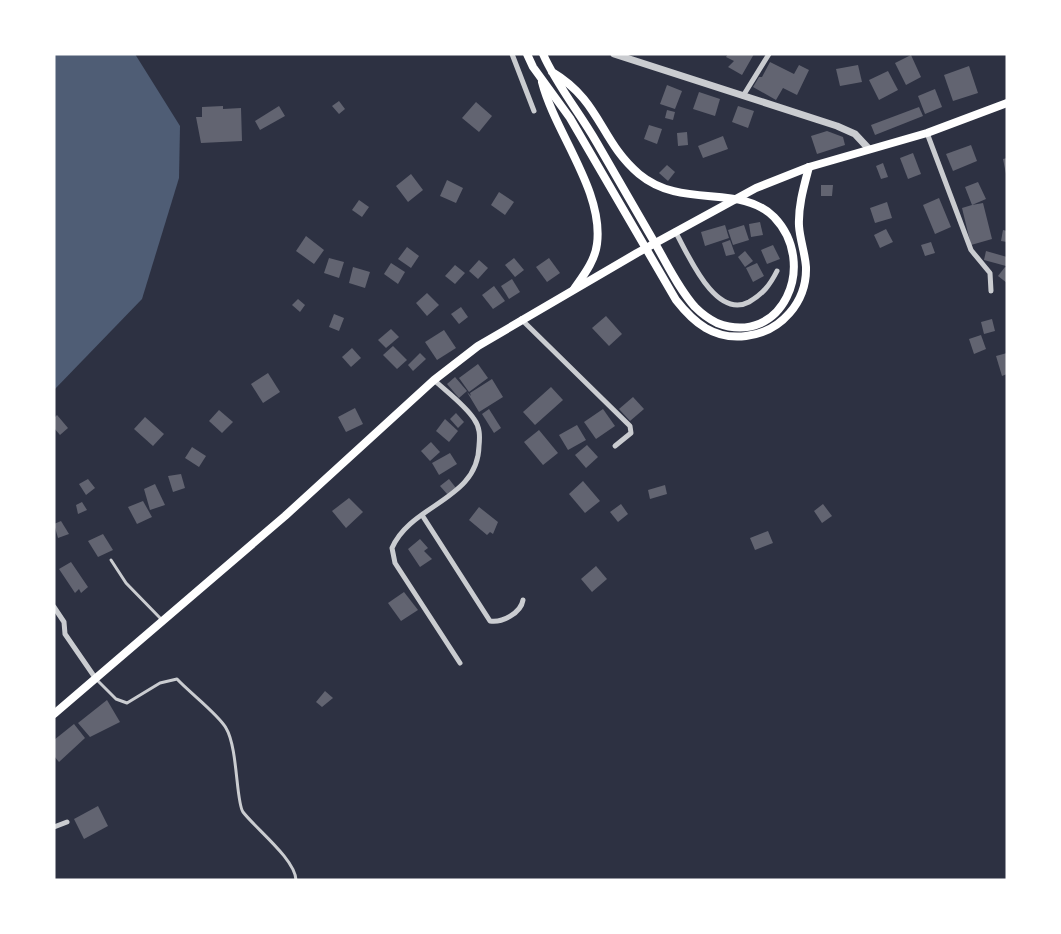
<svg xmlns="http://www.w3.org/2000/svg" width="1061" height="934" font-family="'Sofia Sans Condensed',sans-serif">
<rect width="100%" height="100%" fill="#2d3142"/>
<!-- water -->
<path fill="#4f5d75" d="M54 54H135L180 126 179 178 142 299 54 390Z"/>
<!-- building -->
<g fill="#626471">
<path d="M728 54H754L742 75 728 67 734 61 726 57Z"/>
<path d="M911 55 921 77 906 85 895 63Z"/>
<path d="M770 62 794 74 799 65 809 70 797 95 783 88 776 100 753 87 759 77H762Z"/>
<path d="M858 65 862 82 840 86 836 69Z"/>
<path d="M969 66 978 93 953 101 944 75Z"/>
<path d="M888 71 898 90 879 100 869 80Z"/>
<path d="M667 85 682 91 675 109 660 104Z"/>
<path d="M935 89 942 107 925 114 918 96Z"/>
<path d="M699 92 720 99 715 116 693 109Z"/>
<path d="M339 101 345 109 339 114 332 106Z"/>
<path d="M476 102 492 116 479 132 462 118Z"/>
<path d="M223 106V109L241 108 242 141 201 143 196 117H202V107Z"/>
<path d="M279 106 285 116 260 130 255 121Z"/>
<path d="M738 106 754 111 748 128 732 122Z"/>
<path d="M919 107 923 116 875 135 871 125Z"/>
<path d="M667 110 675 112 673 120 665 118Z"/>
<path d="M649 125 662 129 657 144 644 139Z"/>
<path d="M827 131 843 137 845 145 817 154 811 136Z"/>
<path d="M687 132 688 145 678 146 677 133Z"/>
<path d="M723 136 728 149 703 158 698 146Z"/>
<path d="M971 145 977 161 953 171 946 154Z"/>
<path d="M913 153 921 174 908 179 900 158Z"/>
<path d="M1007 158V174H1006L1003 159Z"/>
<path d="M883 163 888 177 881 179 876 166Z"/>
<path d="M667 165 675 172 668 181 659 173Z"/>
<path d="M411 174 423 190 408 202 396 186Z"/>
<path d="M447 180 463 188 456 203 440 196Z"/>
<path d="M978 182 986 199 972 205 983 203 992 239 971 245 962 208 972 205 965 187Z"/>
<path d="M821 185H833L832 196H821Z"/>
<path d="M499 192 514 202 505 215 491 205Z"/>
<path d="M939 198 951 227 935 234 923 205Z"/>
<path d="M359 200 369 207 362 217 352 210Z"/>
<path d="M887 202 892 218 875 223 870 208Z"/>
<path d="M760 222 763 235 751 237 749 224Z"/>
<path d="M725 225 729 238 705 246 701 232Z"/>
<path d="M744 225 749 240 733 245 728 230Z"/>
<path d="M886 229 893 242 880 248 874 235Z"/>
<path d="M1003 230 1007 231V242L1001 241Z"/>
<path d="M306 236 324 250 314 264 296 251Z"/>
<path d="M730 240 735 254 726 256 722 243Z"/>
<path d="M931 242 935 253 925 256 921 245Z"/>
<path d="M773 245 780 259 767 264 761 250Z"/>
<path d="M407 247 419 256 411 268 398 259Z"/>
<path d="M745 251 753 261 745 267 738 257Z"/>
<path d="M986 251 1007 257 1006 266 984 260Z"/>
<path d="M329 258 344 262 339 278 324 273Z"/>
<path d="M514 258 524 270 515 277 505 265Z"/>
<path d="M549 258 560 273 547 282 536 267Z"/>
<path d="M479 260 488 268 478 279 469 271Z"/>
<path d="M391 263 405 272 398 284 384 274Z"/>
<path d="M757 263 764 276 753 282 746 268Z"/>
<path d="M455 265 465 273 455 284 445 276Z"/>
<path d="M353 267 370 272 365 288 349 283Z"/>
<path d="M1005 267 1007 268V283L998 276Z"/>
<path d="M512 279 520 292 509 299 501 286Z"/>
<path d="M494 286 505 301 493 309 482 295Z"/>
<path d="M427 293 439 305 427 316 416 303Z"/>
<path d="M298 299 305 305 300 312 292 305Z"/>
<path d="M461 307 468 317 459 324 451 314Z"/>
<path d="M334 314 344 318 339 331 329 327Z"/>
<path d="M606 316 622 334 609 346 592 328Z"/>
<path d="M992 319 995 331 984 334 981 322Z"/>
<path d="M391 329 399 337 386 348 378 340Z"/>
<path d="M444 330 456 348 437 360 425 342Z"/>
<path d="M981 335 986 349 974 354 969 339Z"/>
<path d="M393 346 407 360 397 369 383 355Z"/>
<path d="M352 348 361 358 351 367 342 357Z"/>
<path d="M420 353 426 359 413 371 408 365Z"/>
<path d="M1007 353V374L1002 376 996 356Z"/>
<path d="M478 364 488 378 469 392 459 378Z"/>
<path d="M268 373 280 392 263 403 251 384Z"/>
<path d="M455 377 467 391 459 398 447 384Z"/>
<path d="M492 379 503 397 479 412 467 392 471 396 470 393Z"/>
<path d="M551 387 563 400 535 425 523 412Z"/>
<path d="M633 397 644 409 630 421 619 409Z"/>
<path d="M355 408 363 424 346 432 338 417Z"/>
<path d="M489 409 501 428 494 433 482 414Z"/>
<path d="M603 409 615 426 596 439 584 422Z"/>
<path d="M219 410 233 422 222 433 209 421Z"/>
<path d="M456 413 464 422 458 428 450 419Z"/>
<path d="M57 415 68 428 60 435 54 428V418Z"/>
<path d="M145 417 164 434 153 446 134 429Z"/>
<path d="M445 419 458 431 449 442 436 431Z"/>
<path d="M577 425 586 440 568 450 559 435Z"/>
<path d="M539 430 558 453 543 465 524 442Z"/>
<path d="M431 442 440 452 430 461 421 451Z"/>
<path d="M587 445 598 457 586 468 575 455Z"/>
<path d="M192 447 206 456 199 467 185 458Z"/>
<path d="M450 453 457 464 439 475 432 463Z"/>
<path d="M181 474 185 488 173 492 168 476Z"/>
<path d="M88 479 95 488 86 495 79 484Z"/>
<path d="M449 479 456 488 448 495 440 486Z"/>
<path d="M583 481 600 501 585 513 569 494Z"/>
<path d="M155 484 165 505 150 510 144 489Z"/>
<path d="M665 485 667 494 650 499 648 490Z"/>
<path d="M349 498 363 512 346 528 332 511Z"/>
<path d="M143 501 152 517 137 524 128 507Z"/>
<path d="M82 502 87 510 78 514 76 505Z"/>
<path d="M621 504 628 514 618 522 610 512Z"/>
<path d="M823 504 832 516 822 523 814 511Z"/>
<path d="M479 507 498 522 493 534 490 532 487 535 469 520Z"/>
<path d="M61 521 69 534 58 538 54 524Z"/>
<path d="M768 531 773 543 755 550 750 538Z"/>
<path d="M103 534 113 550 98 557 88 541Z"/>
<path d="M420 539 428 548 424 551 432 559 420 567 408 549Z"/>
<path d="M71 562 88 587 81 593 79 589 75 593 59 569Z"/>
<path d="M596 566 607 579 592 592 581 579Z"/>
<path d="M404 592 418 610 401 621 388 603Z"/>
<path d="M325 691 333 698 322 707 316 702Z"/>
<path d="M107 700 120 722 90 737 78 723Z"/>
<path d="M74 724 85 738 59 762 54 756V740Z"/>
<path d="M98 806 108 826 84 839 74 819Z"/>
</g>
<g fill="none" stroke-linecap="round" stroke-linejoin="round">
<!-- service -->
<g stroke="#caccd0" stroke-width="3">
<path d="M111 560 126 583 162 620"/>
<path d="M97 680 116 699 127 703 160 683 177 679C189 692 219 715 226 728 238 748 236 803 243 812 256 829 295 859 296 880"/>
</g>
<!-- minor -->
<g stroke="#caccd0" stroke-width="5">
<path d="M512 54 534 111"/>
<path d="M743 96 769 54"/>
<path d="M927 133 971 250 990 273 991 291"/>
<path d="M675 231C688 254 715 320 749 302 763 294 770 285 777 271"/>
<path d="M521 319 630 426 631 433 615 446"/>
<path d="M434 380C447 392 465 405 474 419 480 427 480 436 479 446 478 500 411 504 392 548L395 563 460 663"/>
<path d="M422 515 490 621C502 623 521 613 523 600"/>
<path d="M54 607 64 622 65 634 96 679"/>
<path d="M54 827 67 822"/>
</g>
<!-- tertiary -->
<path stroke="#caccd0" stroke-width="7" d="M614 54 837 126 855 134 869 149"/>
<!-- secondary -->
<path stroke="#fff" stroke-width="8" d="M54 714 285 516 434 380 478 346 637 253 756 188 809 167 927 133 1007 103"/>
<!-- primary -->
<g stroke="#fff" stroke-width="8">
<path d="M527 54 533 67 570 118 676 300C694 323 714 340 746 336 781 332 807 302 806 267 805 253 800 240 799 226 798 206 804 186 809 167"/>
<path d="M543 54C557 86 580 113 597 143 617 177 636 211 656 245 668 266 679 289 695 307 701 313 709 319 717 323 782 348 819 264 774 217 740 183 682 210 639 174 600 141 601 101 552 72"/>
<path d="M542 82C555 133 604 191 597 244 595 261 583 276 574 289"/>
</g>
</g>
<!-- border -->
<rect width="1061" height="934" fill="none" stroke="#ffffff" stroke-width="111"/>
</svg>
